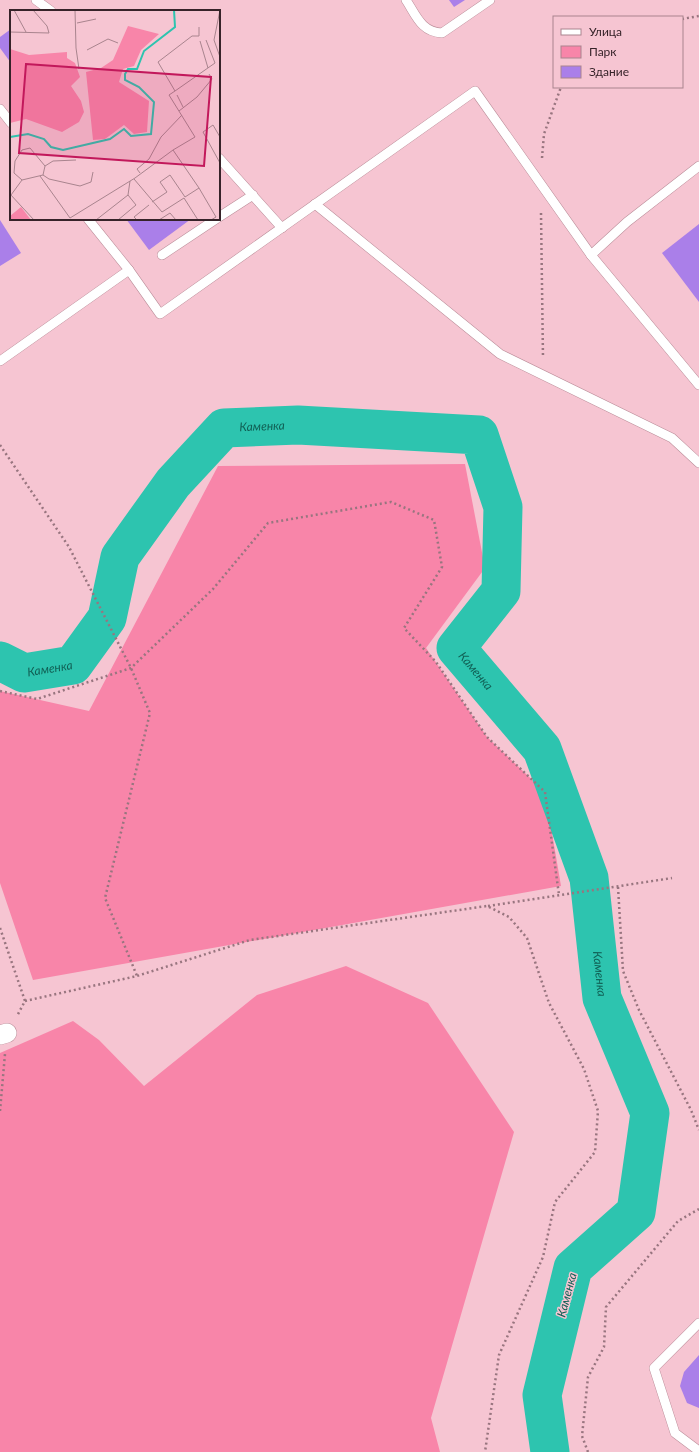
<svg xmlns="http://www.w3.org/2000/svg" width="699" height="1452" font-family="Lato,sans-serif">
<rect width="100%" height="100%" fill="#f6c5d2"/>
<!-- green -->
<g fill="#f885a9">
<path d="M465 464 485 568 426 648 487 737 545 792 561 886 33 980 0 883V691L89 711 218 466Z"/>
<path d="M346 966 428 1003 514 1132 431 1418 440 1452H0V1053L73 1021 99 1040 144 1086 257 995Z"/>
</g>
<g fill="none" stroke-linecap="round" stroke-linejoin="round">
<!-- river -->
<path stroke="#2dc4af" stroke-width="39" id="s1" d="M0 661 24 673 73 665 107 618 120 557 173 483 224 428 298 425 479 435 503 507 501 591 456 648 542 749 589 878 602 998 650 1113 636 1212 573 1268 542 1395 550 1452"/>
</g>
<!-- building -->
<g fill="#aa7fe9">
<path d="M449 0H465L454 7Z"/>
<path d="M11 29V63L0 48V37Z"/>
<path d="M126 219H191L149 250Z"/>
<path d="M0 220 21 253 0 266Z"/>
<path d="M699 224V302L662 253Z"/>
<path d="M699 1355V1408L687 1403 680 1386 684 1372Z"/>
</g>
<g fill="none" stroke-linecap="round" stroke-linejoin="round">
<defs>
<g id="service">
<path d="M36 0 51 11"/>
<path d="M406 0C416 15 421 32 442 33L490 0"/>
<path d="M0 109 11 123"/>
<path d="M219 158 282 228"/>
<path d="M699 166 627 222 591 255 699 385"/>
<path d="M315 204 500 354 672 438 699 463"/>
<path d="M219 217 253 195"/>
<path d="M162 255 216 219"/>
<path d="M129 270 160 314 475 91 591 255"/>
<path d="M0 361 129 270 88 219"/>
<path d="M699 1323 654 1368 675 1433 699 1451"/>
</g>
<path id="minor" d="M0 1035 7 1033"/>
</defs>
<!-- service casing -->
<use href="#service" stroke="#bb8d99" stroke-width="10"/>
<!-- minor casing -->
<use href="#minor" stroke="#bb8d99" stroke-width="20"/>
<!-- path -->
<g stroke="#98757f" stroke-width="2.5" stroke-dasharray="2 3" stroke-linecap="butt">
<path d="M682 19 699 16"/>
<path d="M542 158 544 134 561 87"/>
<path d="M541 213 543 358"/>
<path d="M0 445 69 547 131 668 150 713 105 898 137 976"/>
<path d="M0 691 37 699 131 668 213 589 268 523 391 502 434 520 442 567 404 628 436 662 487 737 545 792 559 895"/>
<path d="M618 887 623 971 639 1010 691 1110 699 1130"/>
<path d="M488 906 672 878"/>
<path d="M0 928 25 1001 17 1016"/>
<path d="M25 1001 137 976 250 940 487 906 509 917 527 938 549 1003 584 1069 598 1111 595 1152 555 1202 543 1257 499 1355 485 1452"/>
<path d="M0 1111 5 1054"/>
<path d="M588 1452 582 1436 588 1377 604 1347 606 1307 678 1221 699 1209"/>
</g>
<!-- service -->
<use href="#service" stroke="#fff" stroke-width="9"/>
<!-- minor -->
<use href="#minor" stroke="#fff" stroke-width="19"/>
</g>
<g text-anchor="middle" stroke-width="3" stroke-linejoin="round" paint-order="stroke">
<!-- water labels -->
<g font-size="12" font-style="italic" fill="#116055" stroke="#f6c5d2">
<text dy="4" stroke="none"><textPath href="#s1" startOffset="401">Каменка</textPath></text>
<text dy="4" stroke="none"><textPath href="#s1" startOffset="53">Каменка</textPath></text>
<text dy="4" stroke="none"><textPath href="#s1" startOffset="881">Каменка</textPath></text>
<text dy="4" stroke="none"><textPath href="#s1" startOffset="1217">Каменка</textPath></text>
<text transform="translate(567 1295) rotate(-75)" y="4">Каменка</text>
</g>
</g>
<!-- overview -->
<g transform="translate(10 10)">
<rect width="210" height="210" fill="#f6c5d2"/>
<path d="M118 16 149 24 131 40 124 56 113 59 109 72 139 91 137 122 124 124 114 115 95 129 83 130 76 62 91 58 103 50ZM0 39 19 45 57 42V48L65 53 70 67 61 76 71 91 74 102 69 112 52 122 16 109 0 113ZM11 197 21 210H0V206Z" fill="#f885a9"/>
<path fill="none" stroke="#2dc4af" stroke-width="2" d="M0 127 18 124 34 129 41 137 53 140 100 129 114 119 121 126 141 124 144 92 129 77 115 70V64L118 59H127L134 41 165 17 164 0"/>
<path fill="none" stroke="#a9848e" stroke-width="1" d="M4 0 16 22M65 0 66 38 69 59M210 0 204 30 210 47M67 13 86 9M189 17V26H182L148 52 165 81 205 53 196 30M0 22 39 23 37 16 23 0M190 31 198 58M77 40 98 29 108 33M167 85 173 97M169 101 187 87 202 69 199 64M210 127 203 115 193 122 210 153M163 140 185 127 159 85 165 81M35 156 43 151 66 150M130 163 127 159 139 149 151 127 172 105M33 165 39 169 70 176 81 172 83 162M30 166 60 208 125 168 163 140 189 178 175 187 160 165 150 172 157 182 142 192M124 169 152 202 174 188 188 210M189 178 206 207 201 210M0 184 24 210M1 185 12 170 33 165 35 156 20 138 12 140 5 151 4 163 12 170M118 185 120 171M86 210 118 185 126 195 108 210M127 210 124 207 139 195M149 210 160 203 166 210"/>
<path fill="#c2185b" fill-opacity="0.15" stroke="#c2185b" stroke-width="2" d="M16 54 201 67 194 156 9 143Z"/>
<rect width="210" height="210" fill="none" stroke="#362329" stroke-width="2"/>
</g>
<!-- legend -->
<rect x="553" y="16" width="130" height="72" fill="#f6c5d2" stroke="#a9848e"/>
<rect x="561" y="29" width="20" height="6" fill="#ffffff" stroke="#a9848e"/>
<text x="589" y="36" font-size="12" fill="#362329">Улица</text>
<rect x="561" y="46" width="20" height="12" fill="#f885a9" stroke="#a9848e"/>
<text x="589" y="56" font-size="12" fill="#362329">Парк</text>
<rect x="561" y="66" width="20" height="12" fill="#aa7fe9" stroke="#a9848e"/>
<text x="589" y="76" font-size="12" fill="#362329">Здание</text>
</svg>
